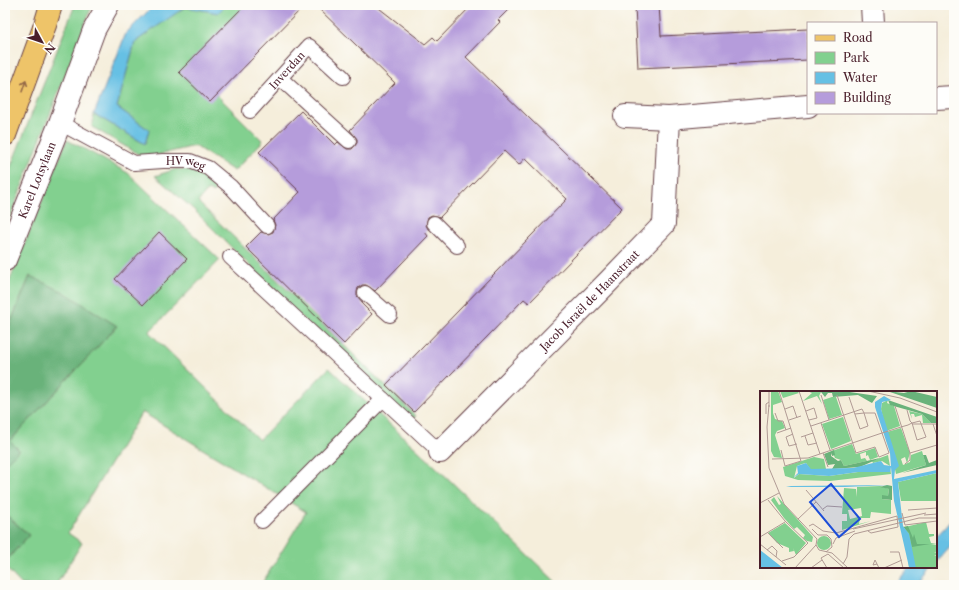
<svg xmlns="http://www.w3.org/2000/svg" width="959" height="590" font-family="'Libre Caslon Text',serif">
<rect width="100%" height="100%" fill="#fdfcf7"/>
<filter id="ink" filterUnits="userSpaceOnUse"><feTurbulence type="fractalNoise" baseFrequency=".025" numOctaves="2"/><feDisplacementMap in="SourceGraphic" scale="8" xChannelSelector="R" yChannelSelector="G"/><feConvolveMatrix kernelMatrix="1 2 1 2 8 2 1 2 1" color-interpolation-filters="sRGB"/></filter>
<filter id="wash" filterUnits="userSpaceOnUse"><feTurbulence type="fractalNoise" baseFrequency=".012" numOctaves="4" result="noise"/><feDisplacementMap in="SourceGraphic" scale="16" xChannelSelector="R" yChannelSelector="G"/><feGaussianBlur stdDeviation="0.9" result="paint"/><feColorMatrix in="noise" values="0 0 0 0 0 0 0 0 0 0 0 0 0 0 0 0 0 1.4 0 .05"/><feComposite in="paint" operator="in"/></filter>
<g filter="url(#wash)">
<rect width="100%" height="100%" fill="#f5eedb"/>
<!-- green -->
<g fill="#82d08f" stroke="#66785d">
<path d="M75 5H94L90 11 5 230V181Z"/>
<path d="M226 5H302L215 93 263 141 234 171 195 146 145 158 92 127 94 114 145 144 149 130 117 107 135 42 185 6 218 13Z"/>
<path d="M67 140 81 147 128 173 220 260 149 332 259 440 329 368 436 467 559 585H261L306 512 142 412 68 533 82 543 56 585H22L5 567V562L29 535 5 514V464L19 450 10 441 117 326 30 276 5 336V292Z"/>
<path d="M176 169 193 170 216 188 213 193 208 190 198 202 416 416 409 422 383 399 193 209 155 176Z"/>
</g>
<!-- forest -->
<g fill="#69b27a" stroke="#5a6852">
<path d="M30 276 64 292 117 326 10 441 19 450 5 464V336Z"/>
<path d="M5 514 29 535 5 562Z"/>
</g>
<!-- water -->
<g fill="#66c0e4" stroke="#587088">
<path d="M154 5H226L218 13 185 7 135 42 117 107 149 130 145 144 94 114 126 33Z"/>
<path d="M954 517V543L936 563V537Z"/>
<path d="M910 567H933L917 585H894Z"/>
</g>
<g id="blocks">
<!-- building -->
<g fill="#b59cdb">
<path d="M245 5H305L210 102 179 72Z"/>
<path d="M315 5H375L425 44 433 37 437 41 472 5H513L498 20 500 22 466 57 622 208 529 303 524 299 414 412 386 385 567 199 525 158 519 165 504 151 440 217 432 215 428 217 426 225 428 229 425 232 428 236 375 291 366 285H362L358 288 357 292V296L363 303 362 304 372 314 344 344 246 247 261 232 268 234 273 232 275 225 273 220 300 192 259 152 301 111 335 145 338 142 347 149H352L357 143V139L350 130 395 83Z"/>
<path d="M659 5 661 36 808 29V60L638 68 635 6Z"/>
<path d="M159 232 187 259 143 305 115 279Z"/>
</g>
</g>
</g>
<g filter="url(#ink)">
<use href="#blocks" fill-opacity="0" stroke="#643e45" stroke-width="1"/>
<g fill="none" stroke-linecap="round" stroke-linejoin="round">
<defs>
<g id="lane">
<path d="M280 78 349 141"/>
<path id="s1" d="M250 111 309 46 343 77"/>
<path id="s2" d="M60 123 134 163 163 161H190L208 168 231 187 267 226"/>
<path d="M434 223 457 246"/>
<path d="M230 257 383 399"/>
<path d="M365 293 390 315"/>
<path d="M262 521 383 399 440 452"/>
</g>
<g id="street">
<path d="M872 5 873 23"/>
<path d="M936 98 954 97"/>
<path d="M625 116 669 118 808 106"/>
<path id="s3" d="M5 260 60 123 94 30 108 5"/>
<path id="s4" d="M440 452 609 281 664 224 669 118"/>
</g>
<path id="primary" d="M5 135 45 25 51 5"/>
</defs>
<!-- lane casing -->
<use href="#lane" stroke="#643e45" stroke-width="16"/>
<!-- street casing -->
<use href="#street" stroke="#643e45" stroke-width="24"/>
<!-- primary casing -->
<use href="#primary" stroke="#643e45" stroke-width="24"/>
<!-- lane -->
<use href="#lane" stroke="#fff" stroke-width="14"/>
<!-- street -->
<use href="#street" stroke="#fff" stroke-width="22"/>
<!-- primary -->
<use href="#primary" stroke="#eec469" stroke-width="22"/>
</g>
<!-- one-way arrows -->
<defs><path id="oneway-shaft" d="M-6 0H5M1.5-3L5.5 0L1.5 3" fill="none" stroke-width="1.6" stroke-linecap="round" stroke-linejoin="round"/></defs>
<use stroke="#946947" href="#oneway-shaft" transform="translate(24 86) rotate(-71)"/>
</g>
<g text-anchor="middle" stroke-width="3.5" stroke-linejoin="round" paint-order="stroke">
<!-- street labels -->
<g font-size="11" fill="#4a1f2b" stroke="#fdfcf7">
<text dy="4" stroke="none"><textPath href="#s1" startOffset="55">Inverdan</textPath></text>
<text dy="4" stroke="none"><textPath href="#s2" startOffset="136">HV weg</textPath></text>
<text dy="4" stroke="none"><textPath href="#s3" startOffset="86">Karel Lotsylaan</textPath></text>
<text dy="4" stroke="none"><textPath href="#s4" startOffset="213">Jacob Israël de Haanstraat</textPath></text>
</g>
</g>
<!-- overview -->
<g transform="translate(760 391)">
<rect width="177" height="177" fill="#f5eedb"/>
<path d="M18 0 22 11 13 14V22L15 28 22 30 25 37 17 40 15 44 22 67 14 66 11 60V1ZM20 0 38 1 39 2 23 7ZM47 0 61 1 59 5 62 13 57 5 43 10 52 2ZM72 6H76L82 24 69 28 63 9ZM128 9 127 12 134 15 140 35 126 40 121 18 122 12ZM149 20 162 23 171 32H163L162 24 155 26 154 23H151L152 28ZM83 26 91 50 71 58 62 33ZM141 37 150 62 147 72 145 66 141 68 143 74 150 71 151 64 162 60 166 74 136 83 127 41ZM92 53 96 63 115 57 118 66 110 69 108 64 106 65V61L100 63 101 68 105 67 107 70 84 75 81 69 75 67 72 60ZM128 64 130 75 122 70 113 72 112 70ZM54 66 64 68 66 78H50L46 72 42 73 37 75 34 87 39 83 69 85 98 81H129L130 76 131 83 70 90 38 89 25 85 23 76ZM177 82V110H141L138 91ZM120 95 129 98 128 105 122 108 131 109V123L111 121 110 127H100L99 133 111 130 82 139V130H87V123H82L84 97 96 98 97 106V96ZM101 117 102 125 90 128 88 119ZM17 105 53 146 52 151 47 150 43 147 45 144 37 136 34 138 24 127 11 109 14 106 19 114 21 113ZM166 131 169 143H174V145L169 146 171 152H177L171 153 177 154V160L174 162 177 161V164H174L177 165V177H149L145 136ZM25 132 46 152 36 164 33 157 34 160 29 161V157L17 152 8 142ZM57 152a7 7 0 1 1 14 0a7 7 0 1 1-14 0Z" fill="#82d08f" fill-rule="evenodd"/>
<path d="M50 0H83L117 5 112 12 98 4 73 6 72 2H68L65 6 61 1ZM127 0 144 2 151 0 177 6V17ZM128 9 177 26V32H171L162 23 130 14ZM74 59 75 64 72 65V62L71 65 78 70 81 69 84 75 120 67 100 76 72 78 75 73 68 74 64 63ZM163 64H166L169 72 177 69V74L142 82 166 74ZM127 94 132 95V109L122 108V104L128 105 129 98 120 96ZM148 135 153 147 154 143 157 153H170L152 156 149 142 143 136Z" fill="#69b27a"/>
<path d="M124 5 131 9 122 11 121 18 139 75 135 79 134 88 177 79V82L138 91 143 135 149 143 156 177 149 176 134 110 131 76 130 81H98L69 85 39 83 33 87 38 82 37 75 46 72 51 78 93 77 121 70 124 74 131 75 130 62 115 16V11ZM131 94 85 96H26L31 95ZM0 159 4 162 23 177H0Z" fill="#66c0e4"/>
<path fill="none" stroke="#b19b95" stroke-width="1" d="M9 0V16M19 0 41 70 25 75 21 59M39 0 60 63M108 0 140 7 177 21M61 4 69 29M77 4 96 62 115 56 119 66 129 62 115 22H104L108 35 100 38 89 6M9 14 7 36 9 77 24 113 57 148M135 15 150 62M25 18 33 15 37 27M46 20 54 17 57 27 49 29M15 22 18 30H23L26 39M6 23V13L9 11M29 29 41 25M61 32 70 59M152 33H177M173 33 177 45M51 35 102 18 104 22 95 23M17 42 31 37M33 43 26 46 29 55 37 53M45 45 48 54 57 52M41 46 53 42M63 62 68 76M12 68 48 67 119 43 141 36 148 34 152 32 160 30 166 46 157 49 152 32 150 30 147 19M145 73 150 69V62L177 54M46 99 64 120M8 109 25 130 48 152 34 166 22 170M0 112 19 102M63 118 67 115 82 116M148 119 177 117M142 122 145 134 177 130M164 124 177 123M38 128 56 111M49 135 53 133 63 140 76 142 137 125 138 136 111 142 108 140M52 138 58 144H67L71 148 72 156 66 161M93 138 166 122M8 142 23 157M0 146 25 131M57 148 56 154 59 159 72 162 88 177M0 153 26 174M73 153 76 147 95 140M7 159 12 155 17 160 16 166M130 161H139L143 177M83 173 87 166 89 148 94 143 159 127H177M117 173 113 174 115 169 119 177M35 177 56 154M51 177 62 169M67 177 61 167 68 163 84 177M124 177 142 169"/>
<path fill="#1d4ed8" fill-opacity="0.15" stroke="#1d4ed8" stroke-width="2" d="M71 93 100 128 79 146 50 111Z"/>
<rect width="177" height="177" fill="none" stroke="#4a1f2b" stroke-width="2"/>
</g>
<!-- margin -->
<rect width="959" height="590" fill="none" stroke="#fdfcf7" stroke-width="20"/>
<!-- legend -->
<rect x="807" y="22" width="130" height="92" fill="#fdfcf7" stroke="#b5a4a5"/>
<rect x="815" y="35" width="20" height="6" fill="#eec469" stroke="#b5a4a5"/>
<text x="843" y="42" font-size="12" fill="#4a1f2b">Road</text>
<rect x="815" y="52" width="20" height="12" fill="#82d08f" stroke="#b5a4a5"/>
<text x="843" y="62" font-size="12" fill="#4a1f2b">Park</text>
<rect x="815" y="72" width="20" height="12" fill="#66c0e4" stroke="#b5a4a5"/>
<text x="843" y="82" font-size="12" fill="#4a1f2b">Water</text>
<rect x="815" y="92" width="20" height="12" fill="#b59cdb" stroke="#b5a4a5"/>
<text x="843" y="102" font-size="12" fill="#4a1f2b">Building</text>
<!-- north arrow -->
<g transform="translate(42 42) rotate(130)" stroke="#fdfcf7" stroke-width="3" paint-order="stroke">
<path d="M0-3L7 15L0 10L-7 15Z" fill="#4a1f2b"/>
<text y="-6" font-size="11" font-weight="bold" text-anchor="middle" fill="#4a1f2b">N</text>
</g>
</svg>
